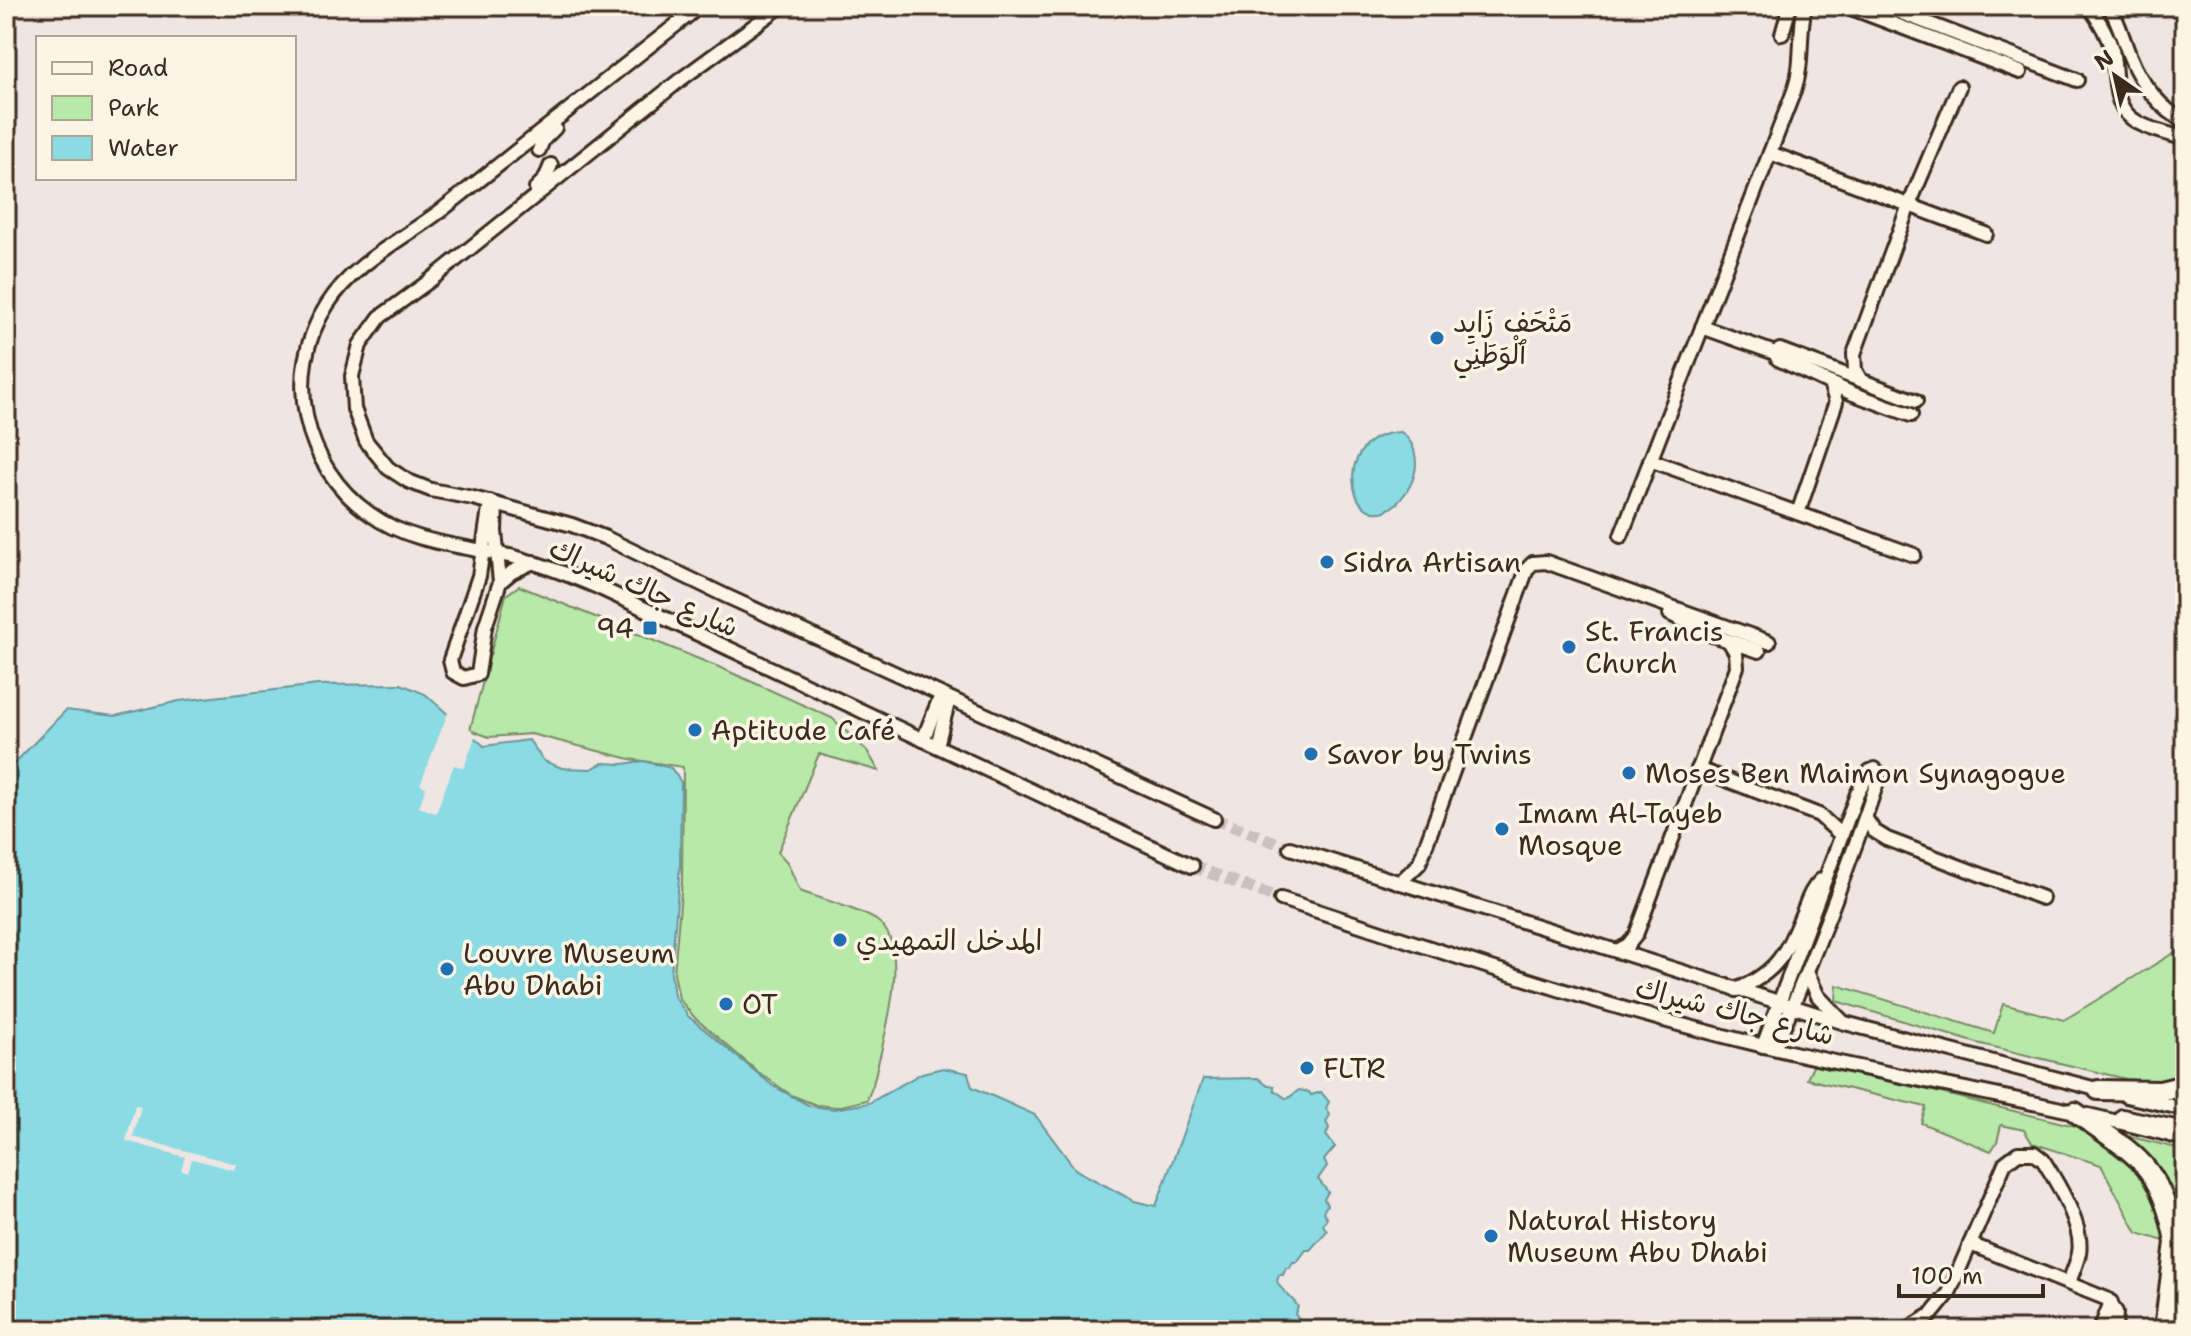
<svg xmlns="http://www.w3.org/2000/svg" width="2191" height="1336" font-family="'Shantell Sans','Playpen Sans Arabic',sans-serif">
<rect width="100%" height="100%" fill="#efe5e2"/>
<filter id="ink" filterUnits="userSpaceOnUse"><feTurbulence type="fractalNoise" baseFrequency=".0125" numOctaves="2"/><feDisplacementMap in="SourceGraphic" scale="16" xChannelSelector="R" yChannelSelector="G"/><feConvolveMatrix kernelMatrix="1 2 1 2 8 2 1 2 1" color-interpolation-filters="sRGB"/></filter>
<g filter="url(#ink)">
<!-- green -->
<g fill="#b7e9a9" stroke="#798a64" stroke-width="2">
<path d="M519 586 721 668 832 718 867 751 879 771 819 754 778 852 787 862 800 891C821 899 858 909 876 920 915 945 881 1047 873 1085L867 1100 837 1107 816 1105 791 1095 758 1072 695 1018 679 999 674 973 682 881 683 767 630 759 531 734 489 737 470 730 506 595Z"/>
<path d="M2185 946V1072L2172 1079 2151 1082 2126 1079 1977 1043 1836 1001 1837 985 1994 1033 2003 1004 2064 1020Z"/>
<path d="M1815 1062 2091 1130 2140 1161 2164 1224V1241L2137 1233 2101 1165 2032 1143 2024 1130 2001 1125 1997 1142 1991 1151 1921 1123 1926 1107 1807 1079Z"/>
<path d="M2119 1134 2185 1150V1200L2173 1219C2161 1181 2156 1154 2119 1134Z"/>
</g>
<!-- water -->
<g fill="#8adbe4" stroke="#6a9495" stroke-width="2">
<path d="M1401 432C1412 441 1416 450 1416 465 1415 479 1407 493 1397 503 1352 544 1325 435 1401 432Z"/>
<path d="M401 684 425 694 484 746 529 740 544 761 562 768 591 769 603 763 623 764 643 761 671 768 681 782 680 866 671 973 674 996 688 1016 773 1086 810 1106 834 1109 869 1103 922 1073 943 1068 968 1073 972 1087 1035 1115 1076 1170 1134 1201 1156 1206 1203 1079 1258 1078 1265 1084 1274 1086V1090L1287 1099 1299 1090 1309 1092 1311 1095 1321 1092 1329 1102 1326 1108 1330 1115 1326 1122 1329 1128 1326 1135 1335 1147 1324 1160 1327 1166 1318 1179 1328 1192 1324 1199 1327 1205 1323 1212 1327 1218 1323 1225 1327 1231 1310 1250H1306L1297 1262H1293L1290 1268H1286L1283 1275H1279L1277 1281C1281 1292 1293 1297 1298 1307L1295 1314 1304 1327 1303 1330H6V772L66 710 115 716 179 701 318 685Z"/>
</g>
<!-- pier -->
<g fill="#efe5e2">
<path d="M449 710 476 734 464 768 454 765 436 813 419 807 426 787 420 785Z"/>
<path d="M135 1105 141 1106 133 1137 236 1164 234 1170 192 1159 188 1172 181 1170 185 1157 126 1141Z"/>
</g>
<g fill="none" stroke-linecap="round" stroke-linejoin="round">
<!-- minor-tunnel -->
<g stroke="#cbc0bb" stroke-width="12" stroke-dasharray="12 6" stroke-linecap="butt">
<path d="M1214 819 1290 848"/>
<path d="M1192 866 1281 899"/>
</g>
<defs>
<g id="minor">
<path d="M700 6C614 73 529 142 443 209 404 239 354 262 327 305 282 374 303 467 370 514 411 544 466 546 514 557 544 565 572 576 600 588L1192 866"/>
<path d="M781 6 680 80 428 282 380 317 360 345 352 376 354 409 366 441 388 468 408 481 431 490 473 498 572 525 606 538 726 596 1214 819"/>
<path d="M1846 6 2020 72"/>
<path d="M1883 6 2077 80"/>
<path d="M2089 6C2099 20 2107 33 2112 50 2117 71 2112 99 2128 115 2140 128 2168 133 2185 139"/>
<path d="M2109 6C2120 23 2123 41 2131 59 2140 82 2162 111 2185 121"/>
<path d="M1782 34 1790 6"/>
<path d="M539 150 543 140 555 128"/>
<path d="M1770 153 1986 234"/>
<path d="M536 188 545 179 551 165"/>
<path d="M1702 327 1775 353 1780 350 1916 401"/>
<path d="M1775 353 1778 359 1851 393 1911 415"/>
<path d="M1860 379 1855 370 1854 354 1909 205 1959 87"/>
<path d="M1650 460 1914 555"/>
<path d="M490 502 479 576 450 660 453 672 464 678 478 674 485 627 500 582 495 531 496 504"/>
<path d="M1798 513 1836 402 1830 383"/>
<path d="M1621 536 1794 91C1804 63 1798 35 1805 6"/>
<path d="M500 582 512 572 533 562"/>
<path d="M1670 614 1712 635 1759 651"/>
<path d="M923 740 941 695"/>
<path d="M937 746 949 699"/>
<path d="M1698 769 1819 815 1841 835"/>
<path d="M1866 819 1874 831 1887 839 2042 898"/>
<path d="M1290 848 1845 1023 2104 1091"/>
<path d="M1399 883 1419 864 1527 569 1533 563 1546 562 1769 642"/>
<path d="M1281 899C1440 951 1598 1006 1760 1045 1901 1079 2045 1101 2185 1139"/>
<path d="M1617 951 1628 945 1636 935 1737 667 1736 653 1729 641"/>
<path d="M1807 972 1818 996 1842 1021"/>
<path d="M1736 990C1778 972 1786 953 1803 912 1808 900 1811 889 1821 880"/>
<path d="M1763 1046 1857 794 1870 771 1875 769 1880 774C1849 866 1814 959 1774 1048"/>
<path d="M2126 1096 2185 1109"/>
<path d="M2122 1116 2185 1129"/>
<path d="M1970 1244 2107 1299 2116 1312 2115 1330"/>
<path d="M1906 1330 1931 1315 1949 1293 2005 1163 2018 1153H2034L2043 1160C2057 1182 2084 1226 2079 1253 2077 1263 2072 1273 2069 1283"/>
<path d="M2100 1330 2111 1302"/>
</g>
<g id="highway">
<path d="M2098 1090 2160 1091 2185 1085"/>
<path d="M2075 1112C2135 1155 2161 1163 2175 1242"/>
<path d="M2164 1330 2175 1242 2185 1219"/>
</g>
</defs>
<!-- minor casing -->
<use href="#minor" stroke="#3b2a1e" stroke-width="18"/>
<!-- highway casing -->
<use href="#highway" stroke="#3b2a1e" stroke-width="24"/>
<!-- minor -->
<use href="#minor" stroke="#fcf5e5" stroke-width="12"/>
<!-- highway -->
<use href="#highway" stroke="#fcf5e5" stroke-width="18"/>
</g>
</g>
<!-- markers -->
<g fill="#1f6fb2" stroke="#fcf5e5" stroke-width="3">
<circle cx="1437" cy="338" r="8"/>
<circle cx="1327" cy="562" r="8"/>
<rect x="642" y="620" width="16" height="16" rx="4"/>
<circle cx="1569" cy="647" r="8"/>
<circle cx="695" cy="730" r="8"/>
<circle cx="1311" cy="754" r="8"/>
<circle cx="1629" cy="773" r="8"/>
<circle cx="1502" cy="829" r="8"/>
<circle cx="840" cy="940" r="8"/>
<circle cx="447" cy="969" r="8"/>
<circle cx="726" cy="1004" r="8"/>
<circle cx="1307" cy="1068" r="8"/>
<circle cx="1491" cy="1236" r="8"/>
</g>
<g text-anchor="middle" stroke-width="7" stroke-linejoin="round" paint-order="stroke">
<!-- poi labels -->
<g font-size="28" fill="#3b2a1e" stroke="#fcf5e5" text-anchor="start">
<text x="1453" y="332">مَتْحَف زَايِد<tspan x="1453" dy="32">ٱلْوَطَنِي</tspan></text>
<text x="1343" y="572">Sidra Artisan</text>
<text x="634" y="638" text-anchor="end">94</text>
<text x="1585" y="641">St. Francis<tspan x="1585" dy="32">Church</tspan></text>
<text x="711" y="740">Aptitude Café</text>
<text x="1327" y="764">Savor by Twins</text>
<text x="1645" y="783">Moses Ben Maimon Synagogue</text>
<text x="1518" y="823">Imam Al-Tayeb<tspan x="1518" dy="32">Mosque</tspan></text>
<text x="856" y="950">المدخل التمهيدي</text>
<text x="463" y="963">Louvre Museum<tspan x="463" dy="32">Abu Dhabi</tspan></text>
<text x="742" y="1014">OT</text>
<text x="1323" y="1078">FLTR</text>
<text x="1507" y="1230">Natural History<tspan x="1507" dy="32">Museum Abu Dhabi</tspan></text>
</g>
<!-- street labels -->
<g font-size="28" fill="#3b2a1e" stroke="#fcf5e5">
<text transform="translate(644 587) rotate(24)" y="10">شارع جاك شيراك</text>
<text transform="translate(1735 1011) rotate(14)" y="10">شارع جاك شيراك</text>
</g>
</g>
<!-- margin -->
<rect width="2191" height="1336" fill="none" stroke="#fcf5e5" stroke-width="32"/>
<rect x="16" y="16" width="2159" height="1304" fill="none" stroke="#3b2a1e" stroke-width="3" filter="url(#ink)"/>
<!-- legend -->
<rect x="36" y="36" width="260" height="144" fill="#fcf5e5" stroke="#afa495" stroke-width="2"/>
<rect x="52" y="62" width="40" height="12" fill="#fcf5e5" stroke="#afa495" stroke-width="2"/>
<text x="108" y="76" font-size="24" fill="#3b2a1e">Road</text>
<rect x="52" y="96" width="40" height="24" fill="#b7e9a9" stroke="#afa495" stroke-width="2"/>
<text x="108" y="116" font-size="24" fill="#3b2a1e">Park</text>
<rect x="52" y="136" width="40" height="24" fill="#8adbe4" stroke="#afa495" stroke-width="2"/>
<text x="108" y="156" font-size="24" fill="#3b2a1e">Water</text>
<!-- north arrow -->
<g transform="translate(2115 76) rotate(326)" stroke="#fcf5e5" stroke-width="6" paint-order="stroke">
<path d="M0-6L14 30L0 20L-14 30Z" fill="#3b2a1e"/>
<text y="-12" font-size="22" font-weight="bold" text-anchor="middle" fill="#3b2a1e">N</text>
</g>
<!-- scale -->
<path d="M1899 1284v12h144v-12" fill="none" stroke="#3b2a1e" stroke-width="4"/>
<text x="1911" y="1284" font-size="24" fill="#3b2a1e" stroke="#fcf5e5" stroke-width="6" paint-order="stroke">100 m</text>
</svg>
